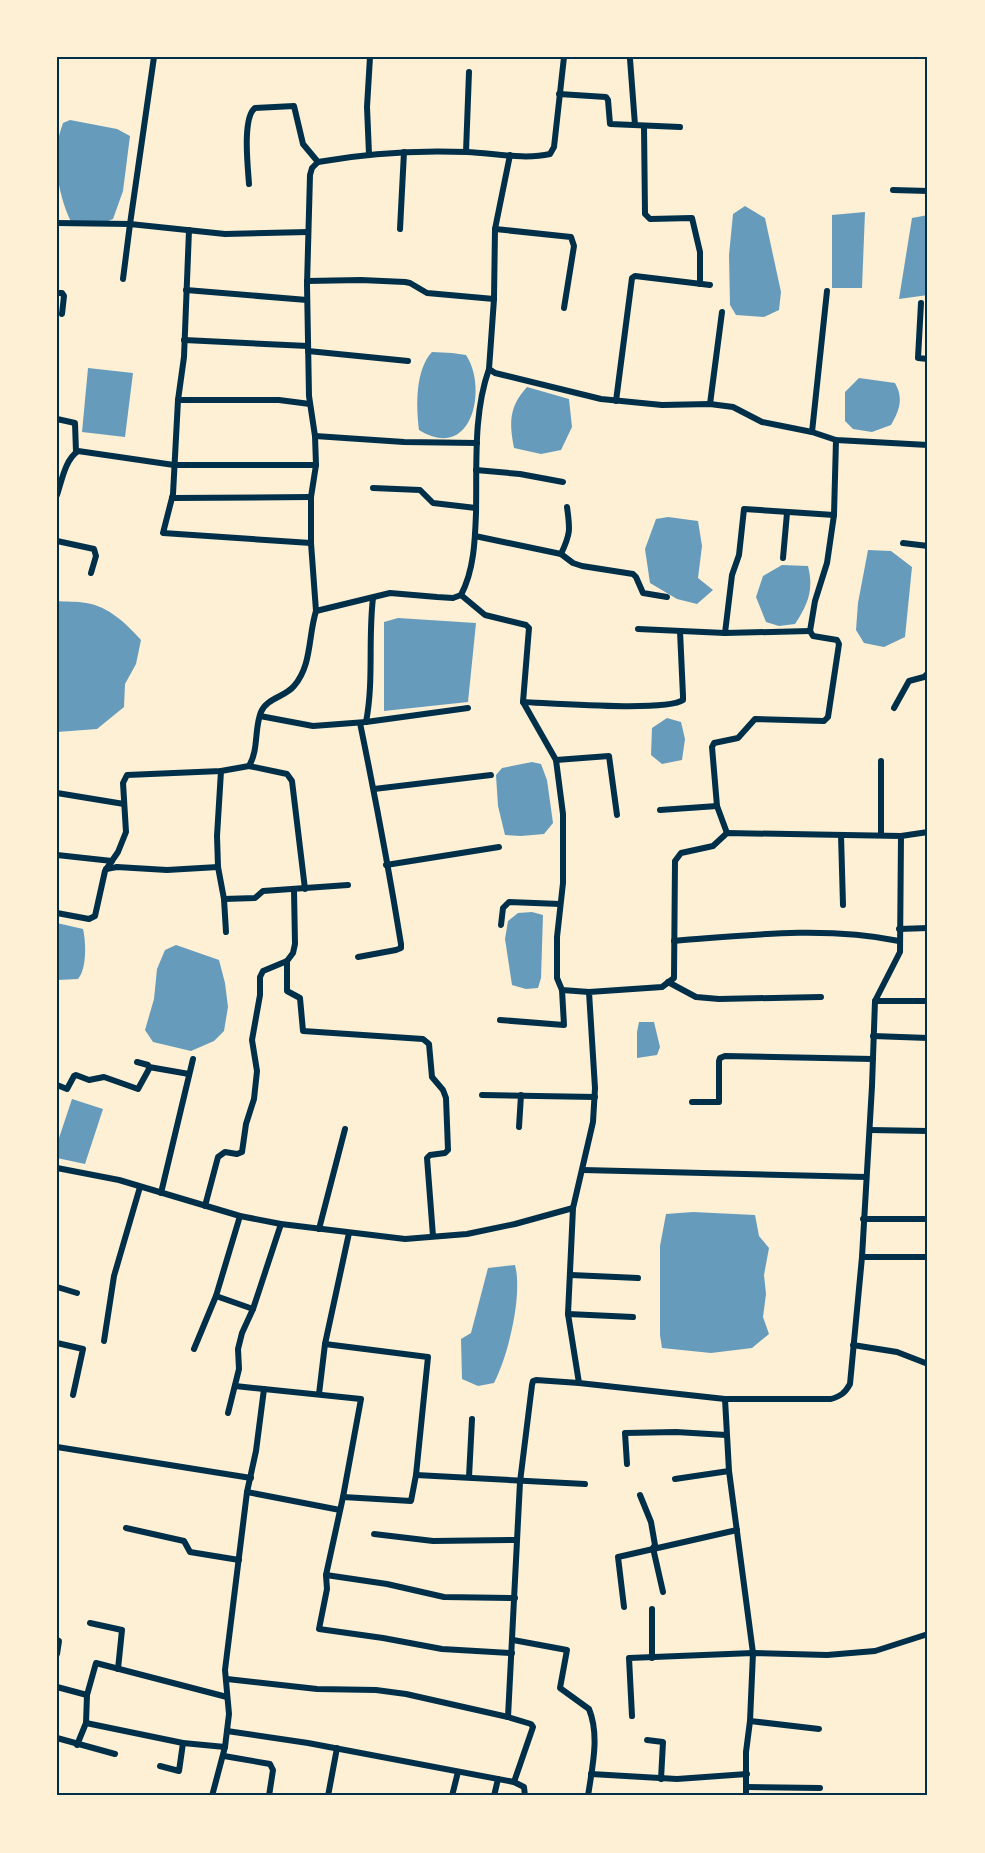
<svg xmlns="http://www.w3.org/2000/svg" width="985" height="1853" font-family="Lato,sans-serif">
<rect width="100%" height="100%" fill="#fdf0d5"/>
<!-- water -->
<g fill="#669bbc">
<path d="M70 120 117 129 130 136 123 191 113 219 103 223 71 222C57 192 51 154 63 123Z"/>
<path d="M745 206 765 218 781 292 779 310 764 317 736 315 730 305 729 255 733 214Z"/>
<path d="M865 212 862 288H832V215Z"/>
<path d="M928 215V295L899 299 912 218Z"/>
<path d="M432 352 452 353 466 355C488 388 472 463 419 430 416 407 415 370 432 352Z"/>
<path d="M88 368 133 373 125 437 82 432Z"/>
<path d="M859 378 895 383C904 399 899 411 891 425L872 432 853 429 845 421V392Z"/>
<path d="M527 387 569 399 572 427 561 450 541 454 514 448C509 422 509 407 527 387Z"/>
<path d="M668 517 698 521 702 546 698 578 713 590 697 604 677 599 650 583 645 549 656 519Z"/>
<path d="M868 550 891 551 912 567 905 637 884 647 864 643 856 630 858 603Z"/>
<path d="M782 565 808 566C814 590 808 604 795 624L779 626 766 622 756 597 763 576Z"/>
<path d="M57 601C66 602 77 601 86 603 108 606 127 624 141 640L136 664 125 684 124 707 97 729 57 732Z"/>
<path d="M398 618 476 623 468 702 384 711V622Z"/>
<path d="M667 718 681 722 685 739 682 760 662 764 651 755 652 728Z"/>
<path d="M532 762 541 764 547 780 553 823 544 834 521 836 505 835 498 806 496 775 502 768Z"/>
<path d="M532 912 543 915 541 978 538 988 526 989 512 985 505 939 508 921 518 913Z"/>
<path d="M57 923 83 929C86 942 87 968 78 979L57 980Z"/>
<path d="M176 945 219 960 225 983 228 1007 224 1031 214 1041 191 1051 153 1042 145 1030 154 999 157 969 165 950Z"/>
<path d="M639 1022H654L660 1047 657 1055 637 1058V1032Z"/>
<path d="M72 1099 103 1109 85 1164 57 1158V1144Z"/>
<path d="M693 1212 755 1215 759 1236 769 1248 764 1275 766 1294 763 1317 769 1334 752 1348 711 1353 662 1348 660 1335V1246L666 1214Z"/>
<path d="M515 1265C523 1295 508 1356 494 1383L478 1386 462 1379 461 1339 471 1333 488 1268Z"/>
</g>
<g fill="none" stroke-linecap="round" stroke-linejoin="round">
<!-- minor -->
<g stroke="#003049" stroke-width="6">
<path d="M630 59 635 125"/>
<path d="M559 94 606 97 608 100 610 124 680 127"/>
<path d="M644 126 645 214 650 219 692 218 700 252V284"/>
<path d="M466 152 469 72"/>
<path d="M369 154 367 107 370 57"/>
<path d="M510 155 495 229 494 299 489 369 495 373 601 399 662 405 710 404 733 407 762 422 812 432 836 440 928 445"/>
<path d="M249 184C248 168 242 118 255 108L294 106 303 144 318 162"/>
<path d="M893 190 928 191"/>
<path d="M57 223 130 224 154 57"/>
<path d="M400 229 404 152"/>
<path d="M495 229 571 237 574 246 564 308"/>
<path d="M189 230 184 357 178 400 173 494 163 533 311 543"/>
<path d="M123 279 130 224 225 234 308 232"/>
<path d="M307 281 361 280 405 282 410 283 427 293 494 299"/>
<path d="M186 290 307 300"/>
<path d="M57 293H62L64 296 62 314"/>
<path d="M921 303 918 358 928 359"/>
<path d="M184 340 308 346"/>
<path d="M308 351 408 361"/>
<path d="M178 400H279L310 404"/>
<path d="M616 401 632 278 635 276 710 285"/>
<path d="M710 404 722 312"/>
<path d="M57 419 75 423 76 452"/>
<path d="M812 432 827 291"/>
<path d="M315 436 404 442 477 443"/>
<path d="M476 470 520 474 563 482"/>
<path d="M373 488 420 490 433 503 476 508"/>
<path d="M57 495C62 480 65 460 78 451L174 465H316"/>
<path d="M172 498 311 497"/>
<path d="M475 536 561 554 573 563 582 566 633 574 636 577 643 593 667 597"/>
<path d="M57 541 94 549 96 556 91 573"/>
<path d="M903 543 928 546"/>
<path d="M561 554C571 533 570 529 567 507"/>
<path d="M783 558 787 513"/>
<path d="M461 595 485 615 526 625 529 628 523 702 556 760 563 814V883L557 937V978L562 990 589 992"/>
<path d="M316 611 311 543V497L316 465 315 436 309 396 307 285 310 175 312 168 318 162C367 153 417 150 467 152 493 153 524 160 550 154L554 147 564 57"/>
<path d="M638 629 725 633 810 631"/>
<path d="M725 633 732 575 739 555 744 509 834 515"/>
<path d="M523 702C550 703 666 712 683 700V696L680 631"/>
<path d="M894 708 909 681 924 677 928 673"/>
<path d="M260 716 313 726 366 722 468 708"/>
<path d="M366 722C374 681 368 639 373 598"/>
<path d="M556 760 609 756 617 815"/>
<path d="M249 766 287 774 292 781 305 889"/>
<path d="M221 771 217 836 218 867 224 899 226 932"/>
<path d="M374 789 491 775"/>
<path d="M57 793 124 804"/>
<path d="M660 810 717 806"/>
<path d="M727 833 717 806 712 747 714 743 738 738 755 719 824 721 828 717 839 644 837 640 813 636 810 631 815 601 827 563 834 515 836 440"/>
<path d="M841 835 843 905"/>
<path d="M881 835V761"/>
<path d="M57 855 112 861"/>
<path d="M386 865 499 847"/>
<path d="M106 869 117 867 167 870 218 867"/>
<path d="M224 899 255 898 263 891 348 885"/>
<path d="M57 913 89 919 95 916 105 871 118 852 126 832 123 783 127 775 221 771 249 766C259 749 254 729 261 712 267 698 285 697 294 686 312 665 308 637 316 611L390 593 437 597 453 598 461 595C474 570 475 541 476 513 477 466 473 414 489 369"/>
<path d="M501 925 503 908 509 902 560 904"/>
<path d="M899 929 928 928"/>
<path d="M674 941C748 935 826 926 899 941"/>
<path d="M358 957 396 950 401 948V944C389 870 375 796 360 723"/>
<path d="M287 961V991L300 998 303 1031 423 1039 429 1044 432 1077 443 1090 446 1098 448 1150 445 1153 430 1155 427 1158 433 1236"/>
<path d="M668 982 696 997 719 999 821 997"/>
<path d="M875 1001H928"/>
<path d="M500 1020 564 1025 562 990"/>
<path d="M873 1036 928 1038"/>
<path d="M149 1067 189 1074"/>
<path d="M57 1085 67 1089 74 1076 76 1075 89 1080 104 1077 138 1089 149 1069 148 1065 137 1062"/>
<path d="M482 1095 595 1097"/>
<path d="M692 1102H719V1061L720 1058 725 1056 873 1059"/>
<path d="M519 1127 521 1095"/>
<path d="M870 1130 928 1131"/>
<path d="M57 1168 119 1180 240 1216 281 1224 405 1239 467 1234 515 1224 573 1208"/>
<path d="M583 1170 866 1177"/>
<path d="M161 1193 193 1059"/>
<path d="M205 1206 218 1157 225 1152 237 1154 242 1152 246 1124 254 1099 257 1071 252 1040 260 995V977L263 971 287 961 293 953 295 944 294 890"/>
<path d="M863 1219H928"/>
<path d="M319 1229 345 1129"/>
<path d="M862 1257H928"/>
<path d="M571 1275 638 1278"/>
<path d="M57 1287 77 1293"/>
<path d="M216 1296 253 1309"/>
<path d="M568 1314 633 1317"/>
<path d="M104 1341 114 1276 140 1187"/>
<path d="M57 1343 83 1349 73 1395"/>
<path d="M325 1344 428 1357 416 1475 411 1501 343 1497"/>
<path d="M853 1345 897 1352 928 1364"/>
<path d="M194 1349 216 1296 240 1216"/>
<path d="M235 1386 361 1399 343 1497 326 1575 327 1589 319 1629 383 1638 442 1649 512 1653"/>
<path d="M319 1394 325 1344 349 1233"/>
<path d="M725 1399 579 1383 568 1314 573 1208 593 1122 595 1088 589 992 662 987 674 978 675 861 681 853 713 846 727 833 901 836"/>
<path d="M228 1413 239 1369 238 1349 242 1333 253 1309 281 1224"/>
<path d="M57 1447 251 1478"/>
<path d="M627 1464 625 1433 676 1432 726 1435"/>
<path d="M416 1475 585 1484"/>
<path d="M469 1477 472 1419"/>
<path d="M675 1479 729 1471"/>
<path d="M247 1492 340 1510"/>
<path d="M640 1495 651 1522 655 1545 653 1548 663 1592"/>
<path d="M126 1528 184 1541 190 1552 239 1560"/>
<path d="M374 1534 433 1541 516 1540"/>
<path d="M326 1575 387 1584 444 1597 515 1598"/>
<path d="M624 1607 618 1557 737 1530"/>
<path d="M652 1609V1658"/>
<path d="M90 1623 122 1630 118 1669"/>
<path d="M57 1640 59 1641 57 1654"/>
<path d="M513 1640 567 1650 560 1688 589 1709C600 1736 592 1768 588 1796"/>
<path d="M227 1679 317 1689 376 1690 406 1694 508 1717 531 1724 533 1727 514 1782 308 1743 227 1731"/>
<path d="M57 1687 87 1695"/>
<path d="M632 1716 629 1658 753 1653 827 1655 875 1651 928 1634"/>
<path d="M508 1717 520 1482 532 1385 533 1381 536 1380 579 1383"/>
<path d="M750 1721 819 1729"/>
<path d="M86 1723 183 1743 225 1747"/>
<path d="M57 1738 115 1754"/>
<path d="M647 1740 663 1742 661 1779"/>
<path d="M77 1745 86 1723 87 1695 96 1663 227 1697"/>
<path d="M224 1756 270 1764 273 1770 269 1796"/>
<path d="M160 1766 179 1771 183 1743"/>
<path d="M591 1774 677 1779 747 1774"/>
<path d="M514 1782 524 1787 525 1796"/>
<path d="M746 1787 820 1788"/>
<path d="M212 1796 225 1747 229 1714 225 1670 247 1492 256 1451 264 1389"/>
<path d="M328 1796 337 1748"/>
<path d="M452 1796 458 1772"/>
<path d="M494 1796 498 1779"/>
<path d="M746 1796V1752L750 1721 753 1653 729 1471 725 1399H831C841 1396 845 1393 850 1384L862 1257 872 1086 875 1001 900 952 901 836 928 832"/>
</g>
</g>
<!-- border -->
<rect width="985" height="1853" fill="none" stroke="#fdf0d5" stroke-width="117"/>
<rect x="58" y="58" width="868" height="1736" fill="none" stroke="#003049" stroke-width="2"/>
</svg>
